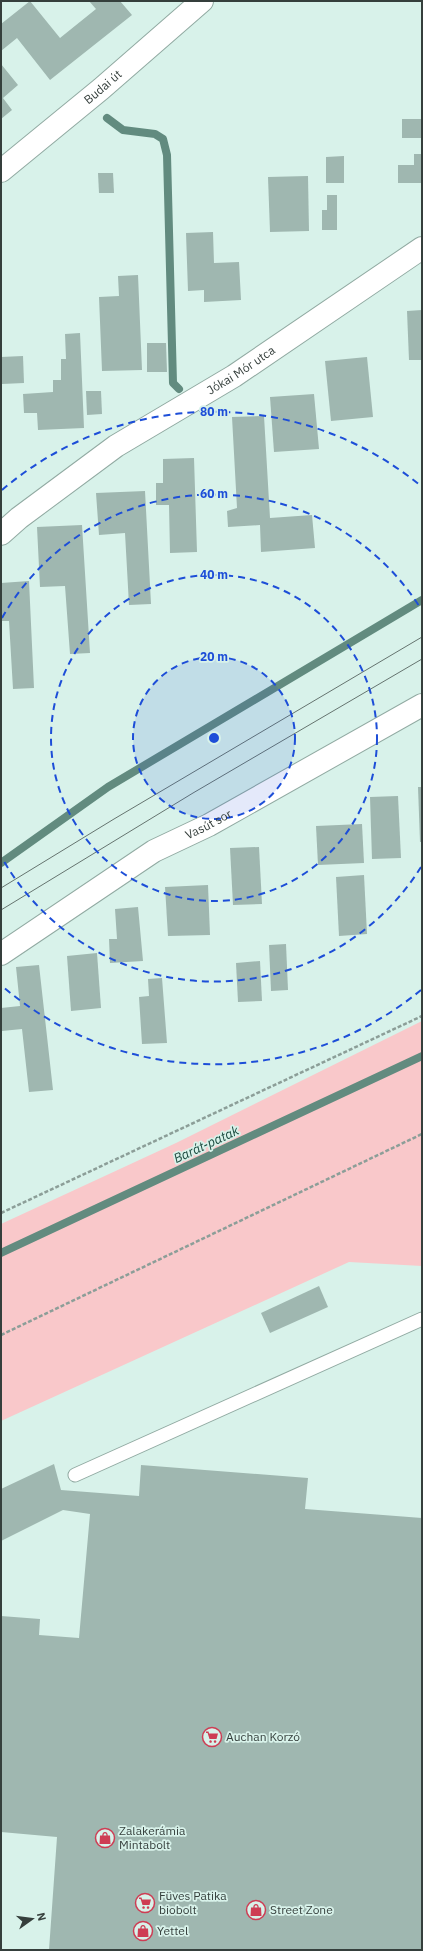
<svg xmlns="http://www.w3.org/2000/svg" width="423" height="1951" font-family="'IBM Plex Sans',sans-serif">
<rect width="100%" height="100%" fill="#d8f2ea"/>
<!-- green -->
<path fill="#f9c8ca" d="M422 1021V1266L349 1262 1 1421V1224L176 1143Z"/>
<g fill="none" stroke-linecap="round" stroke-linejoin="round">
<!-- stream -->
<g stroke="#628b7f" stroke-width="8">
<path d="M107 118 123 130 155 134 163 139 167 155 173 383 179 389"/>
<path d="M1 863 108 787 422 600"/>
<path d="M1 1253 422 1056"/>
</g>
</g>
<!-- building -->
<g fill="#9fb7b0">
<path d="M30 1 60 38 96 9 89 1H120L132 15 50 80 17 38 1 51V24Z"/>
<path d="M1 64 18 85 3 98 12 110 1 119Z"/>
<rect x="402" y="119" width="20" height="19"/>
<path d="M414 154H422V183H398V165H414Z"/>
<path d="M344 156V183H326V157Z"/>
<path d="M98 173H113L114 193H99Z"/>
<path d="M308 176 309 231 270 232 268 177Z"/>
<path d="M327 195H337V230H322V210H327Z"/>
<path d="M213 232 214 263 239 262 241 300 204 302V290L188 291 186 233Z"/>
<path d="M138 275 142 370 102 371 99 297 119 296 118 276Z"/>
<path d="M422 310V360H409L407 311Z"/>
<path d="M80 333 84 428 38 430 37 413H24L23 394 53 392V380H61V359H66L65 334Z"/>
<path d="M147 343H166L167 372H147Z"/>
<path d="M23 356 24 383 2 384 1 357Z"/>
<path d="M367 357 373 417 331 421 325 361Z"/>
<path d="M86 391H101L102 414 87 415Z"/>
<path d="M314 394 319 449 274 452 270 397Z"/>
<path d="M264 416 270 518 312 515 315 548 261 552 260 525 228 527 227 511 237 508 232 417Z"/>
<path d="M194 458 197 552 170 553 169 505H156V483H163V459Z"/>
<path d="M145 491 151 604 129 605 125 533 99 535 96 493Z"/>
<path d="M82 525 90 653 70 654 65 586 40 587 37 527Z"/>
<path d="M29 581 34 688 13 689 9 621H1V583Z"/>
<path d="M418 787H422V842H420Z"/>
<path d="M398 796 401 858 372 859 370 797Z"/>
<path d="M362 824 364 863 318 865 316 826Z"/>
<path d="M259 847 262 904 233 905 230 848Z"/>
<path d="M364 875 367 934 339 936 336 877Z"/>
<path d="M208 885 210 935 168 936 165 887Z"/>
<path d="M138 907 143 961 110 963 109 939H117L115 909Z"/>
<path d="M286 944 288 990 271 991 269 945Z"/>
<path d="M97 953 101 1008 71 1011 67 956Z"/>
<path d="M260 961 262 1001 238 1002 236 963Z"/>
<path d="M39 965 53 1090 29 1092 22 1029 2 1031 1 1008 20 1006 16 967Z"/>
<path d="M162 978 167 1043 142 1044 139 997 149 996 148 979Z"/>
<path d="M319 1286 328 1307 270 1333 261 1313Z"/>
<path d="M54 1464 61 1490 139 1496 141 1465 308 1478 305 1509 422 1518V1950H49L57 1837 1 1832V1616L40 1619 39 1635 79 1638 90 1514 63 1510 1 1541V1489Z"/>
</g>
<g fill="none" stroke-linecap="round" stroke-linejoin="round">
<defs>
<path id="service" d="M75 1475 422 1319"/>
<g id="minor">
<path id="s1" d="M1 534 19 518 116 446 234 376 422 248"/>
<path id="s2" d="M1 954 154 851 209 825 422 705"/>
</g>
<g id="secondary">
<path id="s3" d="M1 171 101 89 202 1"/>
</g>
</defs>
<!-- service casing -->
<use href="#service" stroke="#91aaa2" stroke-width="15"/>
<!-- minor casing -->
<use href="#minor" stroke="#91aaa2" stroke-width="24"/>
<!-- secondary casing -->
<use href="#secondary" stroke="#91aaa2" stroke-width="24"/>
<!-- path -->
<g stroke="#8c9e98" stroke-width="2.5" stroke-dasharray="4 2" stroke-linecap="butt">
<path d="M1 1213 422 1016"/>
<path d="M1 1335 422 1134"/>
</g>
<!-- service -->
<use href="#service" stroke="#fff" stroke-width="13"/>
<!-- minor -->
<use href="#minor" stroke="#fff" stroke-width="22"/>
<!-- secondary -->
<use href="#secondary" stroke="#fff" stroke-width="22"/>
<!-- tram -->
<g stroke="#65746f" stroke-width="1">
<path d="M1 888 114 819 422 637"/>
<path d="M1 910 193 793 422 659"/>
</g>
</g>
<!-- distance rings -->
<circle cx="214" cy="738" r="81" fill="#1d4ed8" fill-opacity=".12"/>
<g fill="none" stroke="#1d4ed8" stroke-width="2" stroke-dasharray="7 5">
<circle cx="214" cy="738" r="81"/>
<circle cx="214" cy="738" r="163"/>
<path d="M421 867A244 244 0 0 1 2 858M2 618A244 244 0 0 1 421 609"/>
<path d="M421 990A326 326 0 0 1 2 986M2 490A326 326 0 0 1 421 486"/>
</g>
<!-- icons -->
<defs>
<symbol id="supermarket-ring" viewBox="-11 -11 22 22"><circle r="9.5" fill="#d8f2ea" stroke="#ce3d54" stroke-width="1.5"/><path d="M-6-5.5h2.5l.6 2H6L4.5 2H-2.5L-4.4-4H-6ZM-1.5 3.2a1.3 1.3 0 1 0 .1 0ZM3 3.2a1.3 1.3 0 1 0 .1 0Z" fill="#ce3d54"/></symbol>
<symbol id="shop-ring" viewBox="-11 -11 22 22"><circle r="9.5" fill="#d8f2ea" stroke="#ce3d54" stroke-width="1.5"/><path d="M-5-2.5h2.3a2.7 3.5 0 0 1 5.4 0H5L5.5 6h-11ZM-1.5-2.5h3a1.5 2.3 0 0 0-3 0Z" fill="#ce3d54"/></symbol>
</defs>
<g fill-rule="evenodd">
<use href="#supermarket-ring" x="201" y="1726" width="22" height="22"/>
<use href="#shop-ring" x="94" y="1827" width="22" height="22"/>
<use href="#supermarket-ring" x="134" y="1892" width="22" height="22"/>
<use href="#shop-ring" x="245" y="1899" width="22" height="22"/>
<use href="#shop-ring" x="132" y="1920" width="22" height="22"/>
</g>
<g text-anchor="middle" stroke-width="3.5" stroke-linejoin="round" paint-order="stroke">
<!-- street labels -->
<g font-size="12" fill="#353f3c" stroke="#d8f2ea">
<text dy="4" stroke="none"><textPath href="#s3" startOffset="132">Budai út</textPath></text>
<text dy="4" stroke="none"><textPath href="#s1" startOffset="291">Jókai Mór utca</textPath></text>
<text dy="4" stroke="none"><textPath href="#s2" startOffset="245">Vasút sor</textPath></text>
</g>
<!-- poi labels -->
<g font-size="12" fill="#353f3c" stroke="#d8f2ea" text-anchor="start">
<text x="226" y="1741">Auchan Korzó</text>
<text x="119" y="1835">Zalakerámia<tspan x="119" dy="14">Mintabolt</tspan></text>
<text x="159" y="1900">Füves Patika<tspan x="159" dy="14">biobolt</tspan></text>
<text x="270" y="1914">Street Zone</text>
<text x="157" y="1935">Yettel</text>
</g>
<!-- water labels -->
<g font-size="13" font-style="italic" fill="#1a493e" stroke="#d8f2ea">
<text transform="translate(206 1144) rotate(-25)" y="5">Barát-patak</text>
</g>
</g>
<circle cx="214" cy="738" r="6" fill="#1d4ed8" stroke="#d8f2ea" stroke-width="2"/>
<g font-size="12" text-anchor="middle" font-weight="bold" fill="#1d4ed8" stroke="#d8f2ea" stroke-width="3.5" stroke-linejoin="round" paint-order="stroke">
<text x="214" y="416">80 m</text>
<text x="214" y="498">60 m</text>
<text x="214" y="579">40 m</text>
<text x="214" y="661">20 m</text>
</g>
<!-- border -->
<rect width="423" height="1951" fill="none" stroke="#353f3c" stroke-width="4"/>
<!-- north arrow -->
<g transform="translate(32 1919) rotate(76)" stroke="#d8f2ea" stroke-width="3" paint-order="stroke">
<path d="M0-3L7 15L0 10L-7 15Z" fill="#353f3c"/>
<text y="-6" font-size="11" font-weight="bold" text-anchor="middle" fill="#353f3c">N</text>
</g>
</svg>
